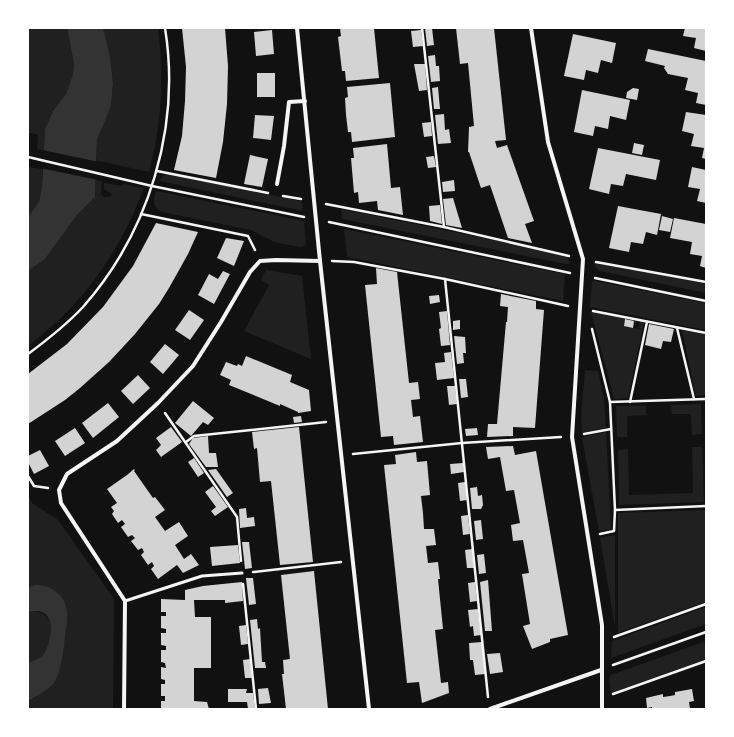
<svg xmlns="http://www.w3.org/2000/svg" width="734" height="737" font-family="'Space Grotesk',sans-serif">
<rect width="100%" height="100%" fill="#111"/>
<!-- green -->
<g fill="#202020">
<path d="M28 28H67L74 64 73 74 66 94 53 111 45 129 44 151 37 149 38 135 36 134 30 133 28 135Z"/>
<path d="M103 28H158C164 77 162 125 149 172L104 162 97 161V140L111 106 113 83 110 56Z"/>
<path d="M28 167 42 169V186L39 202 28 217Z"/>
<path d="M168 174 300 201 302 202 303 211 159 181 163 176Z"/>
<path d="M96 180 102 181 101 195H103V197H110L112 194 104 189V183L122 186 123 184 144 188C118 255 85 302 28 346V271L45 259 77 215 95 197Z"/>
<path d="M156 191 304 221 306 243 304 246 300 247 274 242 251 230 162 212C152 207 153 200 156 191Z"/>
<path d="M341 209 567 255 570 264H566L342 219Z"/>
<path d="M344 229 565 274 563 301 347 257Z"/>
<path d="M593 261 706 284V293L600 271 596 268Z"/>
<path d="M266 270 302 276 311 359 244 331 269 285 261 280Z"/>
<path d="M595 281 706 303V330L590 307 592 282Z"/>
<path d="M591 312 625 319 624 326 639 329 640 322 644 323 628 398 614 399Z"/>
<path d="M682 330 706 335V391L705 395 696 396Z"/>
<path d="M585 370 598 371 604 399 606 428 582 433 581 418Z"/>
<path d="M701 404 702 434 692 435 691 414H672L671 405Z"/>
<path d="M616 406H646V415L627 416V437H617Z"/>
<path d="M606 432 611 529 599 531 582 437Z"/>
<path d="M692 447H702L704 502 619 505 618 450 628 449 629 495 693 493Z"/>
<path d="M28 495 32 503 58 520 114 599 113 709H28V701L37 697 66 606C60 589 45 583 28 587Z"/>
<path d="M706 510V602L618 633V513Z"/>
<path d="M615 535V627L600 538Z"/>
<path d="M706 607V624L611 658 612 641Z"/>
<path d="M34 611C59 614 52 642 42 657L28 663V612Z"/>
<path d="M706 641V659L611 693 609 679 611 675Z"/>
</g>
<!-- water -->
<g fill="#333">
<path d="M67 28H103L110 56 113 83 111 106 97 140 95 197 77 215 45 259 28 271V217L39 202 42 186 45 129 53 111 66 94 73 74 74 64Z"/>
<path d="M36 585C51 585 66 595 67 612 68 620 66 628 65 636 64 648 61 671 55 681 51 688 35 698 28 701V663L42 657C53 642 59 604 28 612V587Z"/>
</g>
<!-- pier -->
<path fill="#111" d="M42 150 99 162 98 180 40 168Z"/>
<!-- building -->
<g fill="#d3d3d3">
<path d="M182 28H225L228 66 227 104 223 142 216 178 174 170 182 136 185 101 186 67Z"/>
<path d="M340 28H374L379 78 346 81 345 71H342L338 37 341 36Z"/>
<path d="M425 28H432L434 45 427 46Z"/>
<path d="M456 28H494L506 140 495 141 497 148 507 145 534 221 525 224 532 243 508 238 490 185 481 188 469 152H468L469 127 474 126 468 63 460 64Z"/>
<path d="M685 28H706V51L694 48 696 38 683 36Z"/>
<path d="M272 30 274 54 256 56 254 32Z"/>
<path d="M421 30 423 46 413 47 411 31Z"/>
<path d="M573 34 616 43 612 63 601 60 598 73 586 70 584 80 564 76Z"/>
<path d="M648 49 706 61V105L696 103 698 93 685 90 688 78 668 74 664 68 665 66 645 61Z"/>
<path d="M435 55 436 66H439L440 81 431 82 428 56Z"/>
<path d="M414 64H425L427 90 419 91Z"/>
<rect x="257" y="73" width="18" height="24"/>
<path d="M390 83 395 137 352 142 351 132H348L346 115 345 98 348 97 347 87Z"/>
<path d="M438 87 440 109H434L432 88Z"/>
<path d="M633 88 639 89 637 100 626 98 627 92Z"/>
<path d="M582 90 630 100 626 120 610 116 608 129 595 126 593 136 574 132Z"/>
<path d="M686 112 706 115V159L702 158 704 148 691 146 694 134 682 131Z"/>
<path d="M444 114 445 130 449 129 451 143 438 144 435 115Z"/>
<path d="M255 115 274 116 271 140 253 138Z"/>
<path d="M431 122 432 136 424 137 422 123Z"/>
<path d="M634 143 644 145 642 155 632 153Z"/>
<path d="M387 144 391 188 400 187 403 215 378 210 377 201 359 203 358 192 354 193 351 158H354L353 148Z"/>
<path d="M598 148 660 160 656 180 626 174 623 186 611 184 609 194 589 189Z"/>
<path d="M250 155 268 159 262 187 244 184Z"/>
<path d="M434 156 436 167 428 168 426 157Z"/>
<path d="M692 167 706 170V203L697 201 700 189 688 187Z"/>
<path d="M454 180 455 191 443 192 442 182Z"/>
<path d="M453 198 462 228 446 225 443 199Z"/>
<path d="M440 205 442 224 430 221 429 206Z"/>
<path d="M618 206 661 214 657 235 646 232 643 244 631 242 629 252 609 248Z"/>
<path d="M662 216 673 219 670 232 659 230Z"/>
<path d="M674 218 706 224V268L700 266 702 256 690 254 692 242 670 238Z"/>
<path d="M156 223 198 232 188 254 169 288 159 304 135 334 109 362 80 388 65 400 28 424V374L67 344 103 307 133 266Z"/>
<path d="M226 238 244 241 234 266 217 258Z"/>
<path d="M376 268 397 272 409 383 418 382 420 399 411 400 413 417 420 416 423 442 394 445 393 436 381 437 365 285 377 284Z"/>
<path d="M223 271 230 274 214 304 198 295 209 274 218 279Z"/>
<path d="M501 294 536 301V309L544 310 535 428 513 427V436L487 437 488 424H497L506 322H507L508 307 500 306Z"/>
<path d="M439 295 440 302 430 304 429 296Z"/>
<path d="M189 310 204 320 190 340 175 330Z"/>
<path d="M447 311 450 345 441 346 439 329 441 328 439 312Z"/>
<path d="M625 319 634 321 633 328 624 326Z"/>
<path d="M460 320V329L453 330V321Z"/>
<path d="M649 324 674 329 671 342 663 341 661 349 645 345Z"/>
<path d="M454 336 465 337 466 353H463L464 363 457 364Z"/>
<path d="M165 344 179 355 163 374 150 362Z"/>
<path d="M451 352 454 378 437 380 435 363 445 362 444 353Z"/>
<path d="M246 356 292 375 290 382 309 390 311 411 298 413V412L280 404V406L229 385 231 380 220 375 226 362 237 366 238 364 242 366Z"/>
<path d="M138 375 150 388 133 404 121 391Z"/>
<path d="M459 379H466L468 397 461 398Z"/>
<path d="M447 386H455L457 404 449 405Z"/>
<path d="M193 401 214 418 208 425 203 422 191 436 175 423Z"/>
<path d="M108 403 119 417 93 438 82 423Z"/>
<path d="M301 416 302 422 294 423 293 417Z"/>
<path d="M171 427 182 442 161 457 156 450 161 445 156 438Z"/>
<path d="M299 427 313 562 280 565 271 481 260 482 257 448 254 449 252 432Z"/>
<path d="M75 428 85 443 65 456 55 441Z"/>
<path d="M477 428 478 435 466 436 465 429Z"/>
<path d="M208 436 209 453H216L218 467H206L189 444 193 438Z"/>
<path d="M513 446 515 455 536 451 568 635 550 639V642L532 649 523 626 530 624 522 574 529 573 523 540 513 541 511 525 520 523 514 490 506 491 500 457 488 459 486 447Z"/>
<path d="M40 450 49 466 34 474 28 462V456Z"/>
<path d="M416 452 417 462 427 461 430 495 421 496 423 513 424 529H434L436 545 426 546 428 563 438 562 440 579H438L443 629 435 630 441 683 448 682 449 693 422 703 419 682 407 683 384 465 396 464 395 455Z"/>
<path d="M194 458 204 473 198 477 188 462Z"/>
<path d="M463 463 464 472 451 474 450 464Z"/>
<path d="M134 469 135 470 134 471 153 498 155 497 165 510 155 517 165 531 179 522 188 536 175 545 184 559 191 554 199 565 183 573 177 565 158 579 151 569 154 566 152 562 148 565 141 555 144 552 142 548 138 550 131 541 135 538 132 535 128 537 121 527 125 524 122 520 118 523 112 514 114 511 111 507 117 503 107 489 127 475Z"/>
<path d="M216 469 233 493 227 497 208 470Z"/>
<path d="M465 482 467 500 460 501 458 483Z"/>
<path d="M213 486 228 507 215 516 211 511 216 507 205 492Z"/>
<path d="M477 487 478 496 482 495 483 505 481 509H472L470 488Z"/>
<path d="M246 508 247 518 254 517 255 526 240 528 239 509Z"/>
<path d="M468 515 470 534 463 535 461 516Z"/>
<path d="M481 520 483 539 476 540 474 521Z"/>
<path d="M242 542H249L252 568 245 569Z"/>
<path d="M238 545 240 563 212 566 210 547Z"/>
<path d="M472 549 474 568H467L465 550Z"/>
<path d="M484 554 486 573 479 574 477 555Z"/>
<path d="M314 571 328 709H286L282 674H284L283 660 290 659 281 575Z"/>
<path d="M246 578H253L256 604 249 605Z"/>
<path d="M488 580 492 631H485L480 582Z"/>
<path d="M242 582 243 601 225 603V600H194L195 617H211V668H194V701L207 702 209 709H161V701H165V696H161V684H165V680L161 679V667L166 668 165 663 161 662V650H166V646L161 645V633H166V629L161 628V616H166V612H161V599L185 600V590L203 586Z"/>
<path d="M475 582 477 601 470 602 468 583Z"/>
<path d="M478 609 481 635 474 636 473 626 470 627 468 610Z"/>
<path d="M257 619 258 629 260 628 262 662H265L266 668H255L250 620Z"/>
<path d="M246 625 248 644 241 645 239 626Z"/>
<path d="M482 642 485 674 475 675 473 660H470L469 643Z"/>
<path d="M500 653 503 672 490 674 487 654Z"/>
<path d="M250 659 252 678H245L243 660Z"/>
<path d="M268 688 271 703 259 704 258 689Z"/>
<path d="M228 689H247L246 693H253L255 709H248L247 702H228Z"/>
<path d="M692 689 694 701 689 702 690 709H652V707L647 708 646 698 663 694V697L670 696 675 695V692Z"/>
</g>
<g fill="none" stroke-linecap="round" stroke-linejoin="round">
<!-- path -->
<g stroke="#f5f5f5" stroke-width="2.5">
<path d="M422 28 444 227"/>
<path d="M28 157 152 186 304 217"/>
<path d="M157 171 268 193"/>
<path d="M283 196 301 199"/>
<path d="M326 204 444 227 569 256"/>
<path d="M141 214 248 236 255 250"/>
<path d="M329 222 570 273"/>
<path d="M332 261 354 262 445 279 568 306"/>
<path d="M596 262 706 282"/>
<path d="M595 278 706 301"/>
<path d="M445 279 488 697"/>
<path d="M593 311 706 333"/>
<path d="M677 328 694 399"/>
<path d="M592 329 610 402 615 510 614 531 600 534"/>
<path d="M28 354C47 340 66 325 83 307 149 232 181 127 165 28"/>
<path d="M610 402 706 399"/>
<path d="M630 402 647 322"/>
<path d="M165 413 237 517 241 561"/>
<path d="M584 434 611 429"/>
<path d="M186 442 194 436 326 422"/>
<path d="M353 454 462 443 561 437"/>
<path d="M28 476 34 486 48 488"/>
<path d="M615 510 706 506"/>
<path d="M253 572 341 562"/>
<path d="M243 584 256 709"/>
<path d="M614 637 706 604"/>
<path d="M613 665 706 632"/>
<path d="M613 694 706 661"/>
</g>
<!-- service -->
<path stroke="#f5f5f5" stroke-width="3" d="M125 601 202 576 242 573"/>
<!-- minor -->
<g stroke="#f5f5f5" stroke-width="4">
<path d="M297 28 320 261 369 709"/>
<path d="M531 28 548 142 583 259 572 437 602 625V709"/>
<path d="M277 184 284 146 289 102 305 101"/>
<path d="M124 709 125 601 61 503 59 490 67 474 117 441 158 403 193 366 221 322 250 272 260 261 276 260 320 261"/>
<path d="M490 709 601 670"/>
</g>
</g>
<!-- border -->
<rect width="734" height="737" fill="none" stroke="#ffffff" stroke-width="58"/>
</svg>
